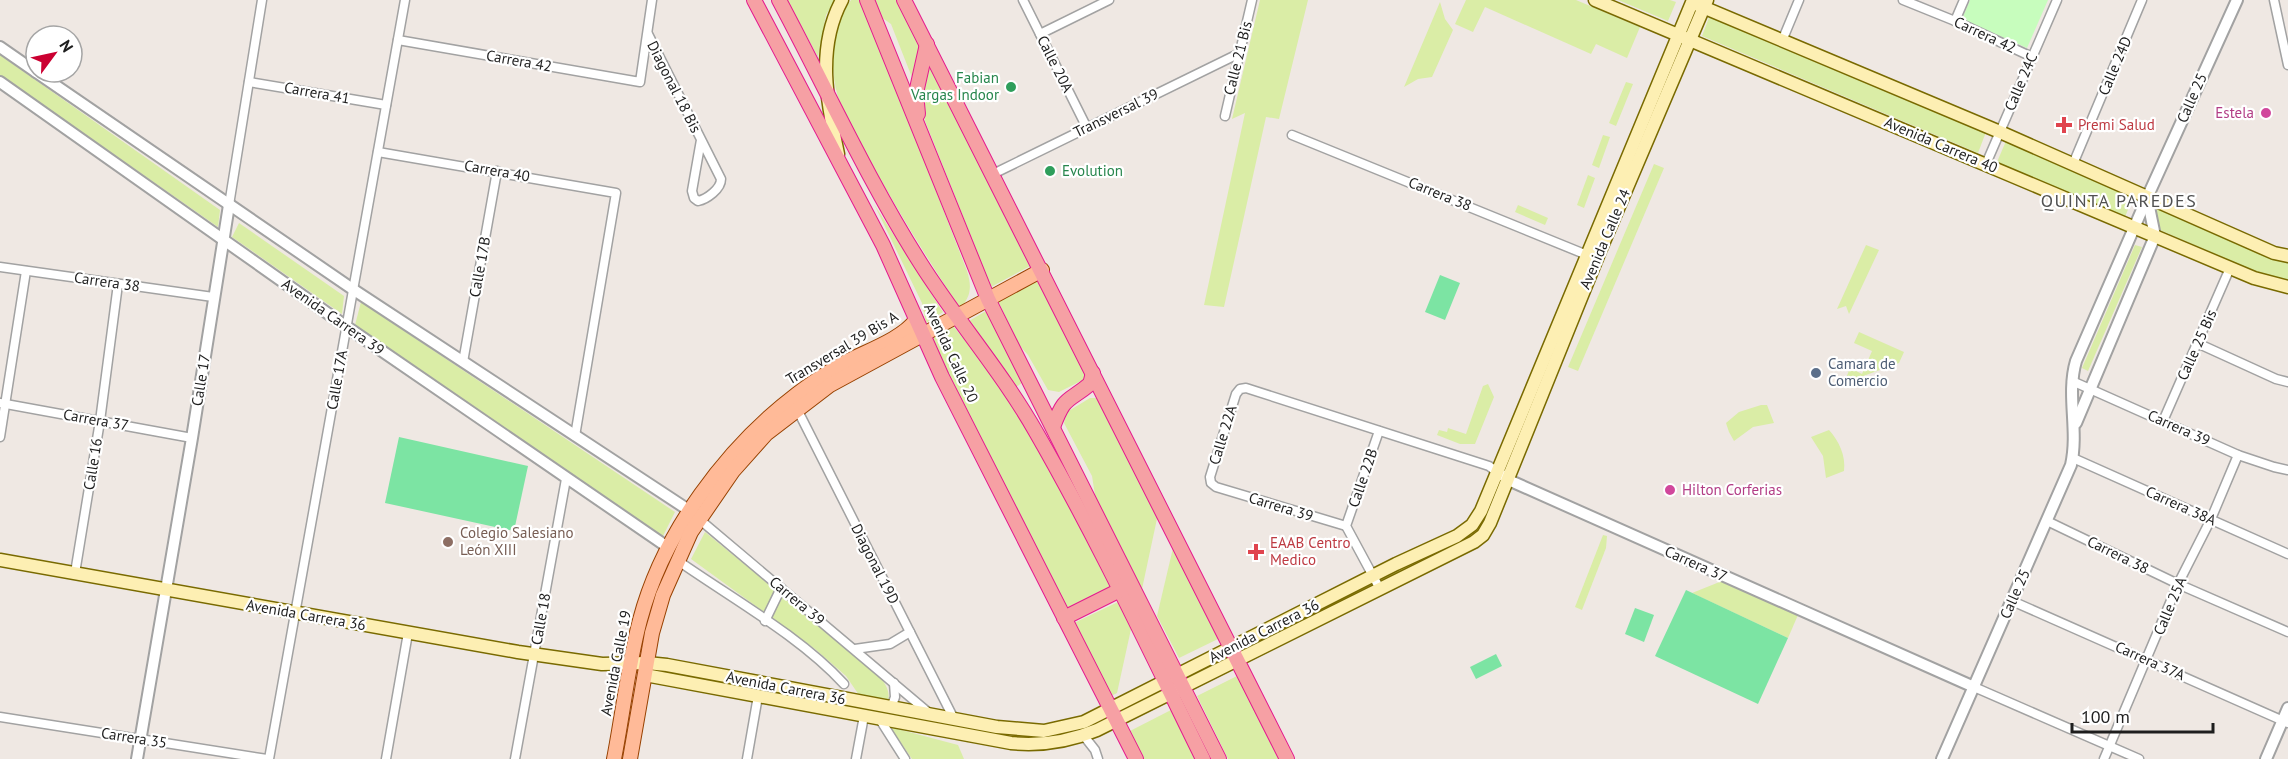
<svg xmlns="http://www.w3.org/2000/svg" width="2288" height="759" font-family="'PT Sans',sans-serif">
<rect width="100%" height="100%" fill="#efe8e3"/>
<!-- grass -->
<g fill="#daeda6">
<path d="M787 0H835L826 15 818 57Z"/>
<path d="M851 0H859L902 103 967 271C972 287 971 296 960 309 928 259 897 210 869 159 859 139 845 119 838 97 829 66 831 27 851 0Z"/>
<path d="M875 0H900L919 43 920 51 913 80 891 24 881 17Z"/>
<path d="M1260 0H1308L1279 119 1266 117 1224 307 1204 305 1245 113 1232 119Z"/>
<path d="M1466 0H1576L1640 27 1627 58 1596 44 1591 54 1485 7 1473 32 1455 24Z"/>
<path d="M1618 0H1670L1676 2 1668 21Z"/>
<path d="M1440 2 1445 19 1453 30 1432 77 1418 79 1404 87Z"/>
<path d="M1710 15 1986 132 1978 153 1702 36Z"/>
<path d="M0 55 220 210 218 227 0 75Z"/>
<path d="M932 64 1032 265 991 287 925 121C920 101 922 82 932 64Z"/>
<path d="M1626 82 1633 84 1616 126 1609 123Z"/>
<path d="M1603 135 1610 137 1599 168 1592 165Z"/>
<path d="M2006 141 2133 197 2125 217 1997 162Z"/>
<path d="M1654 164 1664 168 1578 371 1568 367Z"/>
<path d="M1588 175 1595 178 1584 208 1577 205Z"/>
<path d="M874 204 943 312 926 323 922 303Z"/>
<path d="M1518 205 1548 218 1545 225 1515 212Z"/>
<path d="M2158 206 2288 261V282L2273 279 2160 230 2155 213Z"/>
<path d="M239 223 344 296 342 314 232 237Z"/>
<path d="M1866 245 1879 250 1849 314 1846 306 1837 309Z"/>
<path d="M2135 245 2142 247 2088 371 2082 368Z"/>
<path d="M1039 280 1087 375 1085 379 1059 392 1048 390 1028 355 1019 345 998 301Z"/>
<path d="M361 302 675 512 663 536 355 325Z"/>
<path d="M986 311 1022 383 1016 387 969 321Z"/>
<path d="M954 327C1020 405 1064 498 1112 587L1067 610 928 339Z"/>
<path d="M1859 332 1904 352 1899 363 1844 383 1850 368 1862 374 1872 351 1854 343Z"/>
<path d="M1488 384 1494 397 1475 444H1460L1437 435 1439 430 1447 432 1448 428 1466 434 1483 386Z"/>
<path d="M1090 398H1097L1158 514 1142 589 1096 501 1092 476 1064 423 1067 412Z"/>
<path d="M1761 405H1767L1774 423 1753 427 1734 441 1729 432 1726 423 1739 412Z"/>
<path d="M1829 430C1839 441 1846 456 1844 471L1826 478 1823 456 1811 437Z"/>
<path d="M1494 489 1497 490 1481 525 1468 538 1383 581 1381 576 1456 541Z"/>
<path d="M705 532 877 673C884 682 891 690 888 702L861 698 846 676 815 649 691 559Z"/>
<path d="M1603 535 1607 536 1606 548 1582 610 1575 607Z"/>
<path d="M1173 548 1218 639 1179 658 1157 616Z"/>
<path d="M1722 581 1798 615 1788 638 1692 593Z"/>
<path d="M1367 585 1369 590 1255 647 1252 642Z"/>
<path d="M1118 602 1131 629 1117 693 1111 696 1074 623Z"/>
<path d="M1239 675 1281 759H1228L1197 696Z"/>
<path d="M1171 710 1196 759H1142L1128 732Z"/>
<path d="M890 727 958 745 964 759H912Z"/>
</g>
<!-- park -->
<path fill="#c7fdbd" d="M1970 0H2048L2027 48 1962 19Z"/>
<!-- pitch -->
<g fill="#7ce4a3">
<path d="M1440 275 1460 283 1445 320 1425 312Z"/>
<path d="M399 437 528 466 514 531 385 503Z"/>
<path d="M1686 590 1788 638 1758 704 1655 656Z"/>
<path d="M1635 608 1654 615 1644 642 1625 634Z"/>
<path d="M1496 654 1502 666 1476 679 1470 667Z"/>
</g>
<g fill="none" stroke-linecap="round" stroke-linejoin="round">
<defs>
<g id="minor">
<path d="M1023 0 1087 128"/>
<path d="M1903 0 1955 21 2032 57"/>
<path d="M2274 0 2288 65"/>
<path d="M1955 21 1964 0"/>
<path d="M648 34 721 179C721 189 707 199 698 201L694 198 692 191 701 140"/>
<path d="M1040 34 1109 0"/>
<path d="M398 40 640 82 652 0"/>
<path d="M1782 41 1799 0"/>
<path d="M249 82 386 105"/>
<path d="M1225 116 1252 0"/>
<path d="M1292 135 1587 255"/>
<path d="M378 152 616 193 575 436"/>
<path d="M1986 164 2057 0"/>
<path d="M2073 164 2142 0"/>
<path d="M993 174 1240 53"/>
<path d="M229 205 262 0"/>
<path d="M0 267 213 297"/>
<path d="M2197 343 2276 379 2288 382"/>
<path d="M463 362 497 171"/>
<path d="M2072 381 2238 455 2274 467 2288 470"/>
<path d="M0 403 192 438"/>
<path d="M797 409 954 719"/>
<path d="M2163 421 2230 268"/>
<path d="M1379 431 1346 526 1380 589"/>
<path d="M0 437 26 271"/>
<path d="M2073 458 2288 554"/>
<path d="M699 519 929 713"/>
<path d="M2047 521 2178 584 2288 632"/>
<path d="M1346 526 1216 487 1211 483 1210 477 1236 394 1240 389 1246 388 1489 466 1497 472"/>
<path d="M677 560C731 598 800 636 844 684"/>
<path d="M75 573 100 421 118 284"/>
<path d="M2012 601 2288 723"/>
<path d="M765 621 781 588"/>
<path d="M855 649 890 644 910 632"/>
<path d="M1974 687 2139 759"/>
<path d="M891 708 895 697 894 683"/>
<path d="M0 717 267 759"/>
<path d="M879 718 905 759"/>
<path d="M1084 736 1095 750 1098 759"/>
<path d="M269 759 405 0"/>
<path d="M386 759 408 633"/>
<path d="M515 759 566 479"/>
<path d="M747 759 758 696"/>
<path d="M856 759 864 716"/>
<path d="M2104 759 2178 584 2211 519 2238 455"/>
</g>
<g id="tertiary">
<path d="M0 47 36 72"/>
<path d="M36 72 354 290 690 511"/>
<path d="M0 82 347 327 669 548"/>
<path d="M2076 423 2155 236 2147 197"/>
<path d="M1502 475 1513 482 1974 687"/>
<path d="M137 759 192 438 229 205"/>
<path d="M1942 759 2071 465C2079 430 2066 395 2076 361L2151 189 2237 0"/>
<path d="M2266 759 2288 708"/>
</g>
<g id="secondary">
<path d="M1595 0 2254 278 2288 287"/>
<path d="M1698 5 2000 132 2274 253 2288 256"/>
<path d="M838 154C827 102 816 48 842 0"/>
<path d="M0 560 518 652 602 664 647 663 667 665 997 727 1044 731 1084 722 1396 564 1457 536 1472 525 1481 511 1693 0"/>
<path d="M645 675 1011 743C1041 746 1068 742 1097 730L1474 542 1483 535 1490 523 1600 251 1707 0"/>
</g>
<g id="primary">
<path d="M614 759C623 713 628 665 640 620 663 533 726 448 797 394 812 383 829 371 846 362 867 351 902 339 916 320"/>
<path d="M630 759 652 633 663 595 691 532 733 471 766 434 830 385 1042 270"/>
</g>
<g id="trunk">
<path d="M754 0 883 245 942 377 1136 759"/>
<path d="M779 0C826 88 867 179 921 264 957 321 1002 372 1036 432 1097 538 1149 649 1203 759"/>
<path d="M867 0 988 299 1219 759"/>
<path d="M904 0 1287 759"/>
<path d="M918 114 916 93 927 44"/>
<path d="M1053 427C1065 395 1067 403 1090 384L1093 373"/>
<path d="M1064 618 1120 590"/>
</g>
</defs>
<!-- minor casing -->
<use href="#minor" stroke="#a2a2a2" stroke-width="11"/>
<!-- tertiary casing -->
<use href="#tertiary" stroke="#a2a2a2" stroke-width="14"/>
<!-- secondary casing -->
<use href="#secondary" stroke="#796a00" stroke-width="15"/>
<!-- primary casing -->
<use href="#primary" stroke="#974100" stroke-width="16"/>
<!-- trunk casing -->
<use href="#trunk" stroke="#e4198f" stroke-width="16"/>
<!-- minor -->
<use href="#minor" stroke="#fff" stroke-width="8"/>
<!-- tertiary -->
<use href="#tertiary" stroke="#fff" stroke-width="10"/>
<!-- secondary -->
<use href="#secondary" stroke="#fdefb3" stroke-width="12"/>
<!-- primary -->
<use href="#primary" stroke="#ffba98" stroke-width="14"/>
<!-- trunk -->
<use href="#trunk" stroke="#f6a0a4" stroke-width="14"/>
</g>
<!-- markers -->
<g fill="#2e9e5b" stroke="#fff" stroke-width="2">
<circle cx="1011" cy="87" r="6"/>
<circle cx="1050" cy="171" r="6"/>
</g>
<g fill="#d1479c" stroke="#fff" stroke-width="2">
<circle cx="2266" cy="113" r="6"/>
<circle cx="1670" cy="490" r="6"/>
</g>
<g fill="#e0444e" stroke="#fff" stroke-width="2">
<path d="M2061 116h6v6h6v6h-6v6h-6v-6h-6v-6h6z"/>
<path d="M1253 543h6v6h6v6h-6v6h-6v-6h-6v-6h6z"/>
</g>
<circle fill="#5c6f8a" stroke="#fff" stroke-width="2" cx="1816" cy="373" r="6"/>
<circle fill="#8d6e63" stroke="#fff" stroke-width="2" cx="448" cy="542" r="6"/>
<g text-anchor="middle" stroke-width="4.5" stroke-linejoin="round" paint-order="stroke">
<!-- street labels -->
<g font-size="15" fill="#1e1e1e" stroke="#fff">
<text transform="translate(1985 35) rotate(25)" y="5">Carrera 42</text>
<text transform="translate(1238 58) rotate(-76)" y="5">Calle 21 Bis</text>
<text transform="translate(519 61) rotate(10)" y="5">Carrera 42</text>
<text transform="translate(1055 64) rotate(63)" y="5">Calle 20A</text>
<text transform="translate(2115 66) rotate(-67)" y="5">Calle 24D</text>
<text transform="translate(2021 82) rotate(-67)" y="5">Calle 24C</text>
<text transform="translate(674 87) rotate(63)" y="5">Diagonal 18 Bis</text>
<text transform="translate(317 93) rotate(10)" y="5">Carrera 41</text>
<text transform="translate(2192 98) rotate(-66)" y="5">Calle 25</text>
<text transform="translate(1116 113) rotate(-26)" y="5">Transversal 39</text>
<text transform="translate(1941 145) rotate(23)" y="5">Avenida Carrera 40</text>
<text transform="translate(497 171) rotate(10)" y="5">Carrera 40</text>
<text transform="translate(1440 194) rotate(22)" y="5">Carrera 38</text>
<text transform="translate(1605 239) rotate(-67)" y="5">Avenida Calle 24</text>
<text transform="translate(480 267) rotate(-80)" y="5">Calle 17B</text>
<text transform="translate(107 282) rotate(8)" y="5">Carrera 38</text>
<text transform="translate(333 317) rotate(35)" y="5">Avenida Carrera 39</text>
<text transform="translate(2197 345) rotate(-66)" y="5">Calle 25 Bis</text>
<text transform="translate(842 348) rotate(-31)" y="5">Transversal 39 Bis A</text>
<text transform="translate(951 353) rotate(65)" y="5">Avenida Calle 20</text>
<text transform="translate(201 380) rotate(-81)" y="5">Calle 17</text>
<text transform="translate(337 380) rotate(-80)" y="5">Calle 17A</text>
<text transform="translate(96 420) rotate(10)" y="5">Carrera 37</text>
<text transform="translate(2179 428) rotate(24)" y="5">Carrera 39</text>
<text transform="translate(1223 435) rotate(-73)" y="5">Calle 22A</text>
<text transform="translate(93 464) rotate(-81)" y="5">Calle 16</text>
<text transform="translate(1363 478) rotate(-71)" y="5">Calle 22B</text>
<text transform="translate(2181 506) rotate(24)" y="5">Carrera 38A</text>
<text transform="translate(1281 507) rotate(17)" y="5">Carrera 39</text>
<text transform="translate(2118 555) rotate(26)" y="5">Carrera 38</text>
<text transform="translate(875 564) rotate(63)" y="5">Diagonal 19D</text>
<text transform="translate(1696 564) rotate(24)" y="5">Carrera 37</text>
<text transform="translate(2015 594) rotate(-66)" y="5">Calle 25</text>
<text transform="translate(797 601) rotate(40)" y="5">Carrera 39</text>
<text transform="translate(2170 606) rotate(-67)" y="5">Calle 25A</text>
<text transform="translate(306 615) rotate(10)" y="5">Avenida Carrera 36</text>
<text transform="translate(541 619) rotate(-80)" y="5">Calle 18</text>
<text transform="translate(1264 631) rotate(-27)" y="5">Avenida Carrera 36</text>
<text transform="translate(2150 661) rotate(24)" y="5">Carrera 37A</text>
<text transform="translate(616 663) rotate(-79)" y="5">Avenida Calle 19</text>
<text transform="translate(786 688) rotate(11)" y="5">Avenida Carrera 36</text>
<text transform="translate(134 738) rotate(9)" y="5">Carrera 35</text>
</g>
<!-- leisure labels -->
<g font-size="15" fill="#27864d" stroke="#fff" text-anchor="end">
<text x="999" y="83">Fabian<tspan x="999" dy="17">Vargas Indoor</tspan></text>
<text x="1062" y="176" text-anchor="start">Evolution</text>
</g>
<!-- hotel labels -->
<g font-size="15" fill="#b23c85" stroke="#fff" text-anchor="end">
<text x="2254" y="118">Estela</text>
<text x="1682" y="495" text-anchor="start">Hilton Corferias</text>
</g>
<!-- health labels -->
<g font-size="15" fill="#be3a42" stroke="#fff" text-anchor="start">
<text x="2078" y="130">Premi Salud</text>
<text x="1270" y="548">EAAB Centro<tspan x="1270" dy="17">Medico</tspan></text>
</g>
<!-- service labels -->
<g font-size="15" fill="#4e5e75" stroke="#fff" text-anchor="start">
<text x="1828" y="369">Camara de<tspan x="1828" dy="17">Comercio</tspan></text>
</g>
<!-- education labels -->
<g font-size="15" fill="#785e54" stroke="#fff" text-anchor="start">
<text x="460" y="538">Colegio Salesiano<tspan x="460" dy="17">León XIII</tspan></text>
</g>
<!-- quarter labels -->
<g font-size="18" letter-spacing="1.5" fill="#515151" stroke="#fff">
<text x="2119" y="207">QUINTA PAREDES</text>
</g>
</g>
<!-- north arrow -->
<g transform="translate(54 54) rotate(57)"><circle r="28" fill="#ffffff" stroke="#a5a5a5" stroke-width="1.5"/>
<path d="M0-4.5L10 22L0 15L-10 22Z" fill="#cb0031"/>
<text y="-9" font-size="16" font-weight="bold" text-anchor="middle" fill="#1e1e1e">N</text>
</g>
<!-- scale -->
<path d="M2072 723v9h141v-9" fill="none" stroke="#1e1e1e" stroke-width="3"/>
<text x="2081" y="723" font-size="18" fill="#1e1e1e" stroke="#ffffff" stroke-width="4.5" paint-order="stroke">100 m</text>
</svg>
